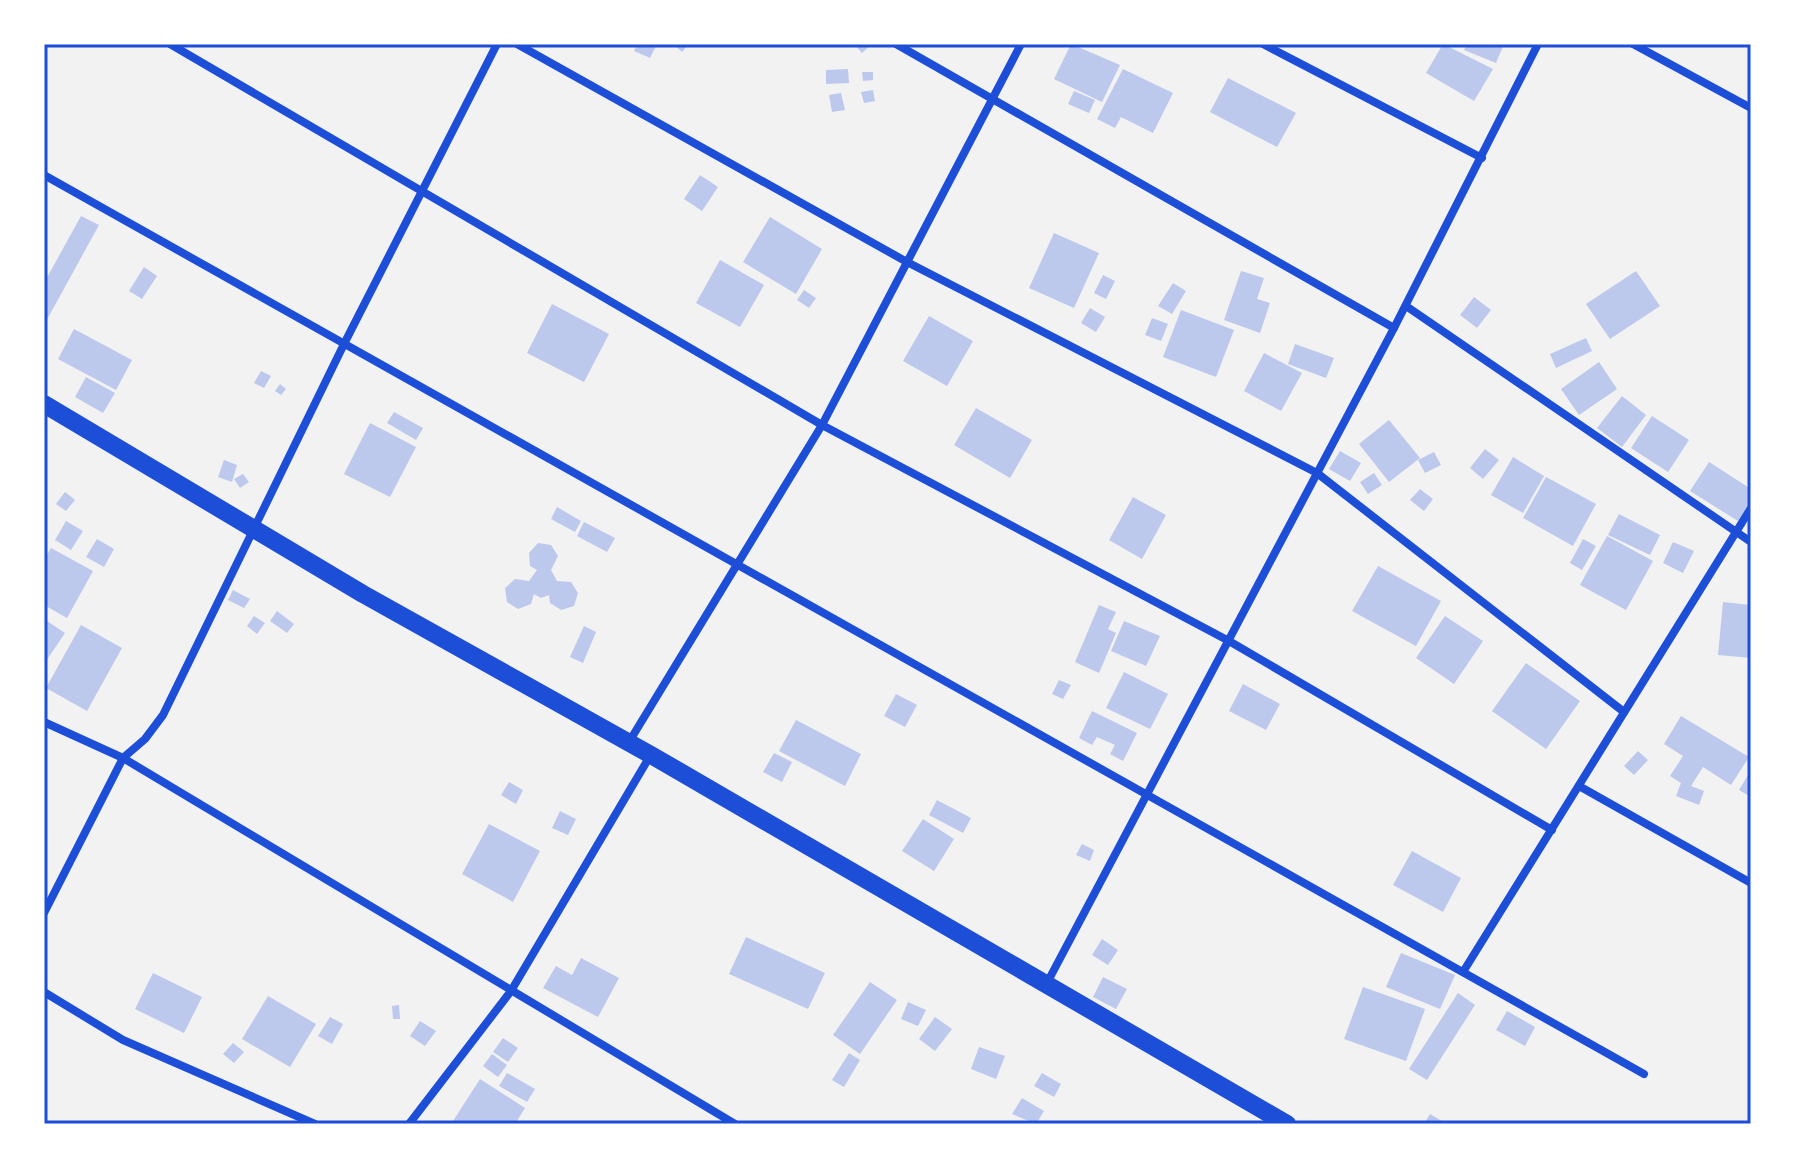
<svg xmlns="http://www.w3.org/2000/svg" width="1795" height="1168" font-family="Helvetica,sans-serif">
<rect width="100%" height="100%" fill="#f2f2f2"/>
<!-- building -->
<g fill="#bdc9ec">
<path d="M637 44H657L650 58 634 51Z"/>
<path d="M673 44H689L682 52Z"/>
<path d="M854 44H872L862 53Z"/>
<path d="M1071 44 1120 65 1102 102 1054 79Z"/>
<path d="M1443 44 1493 69 1474 101 1426 73Z"/>
<path d="M1467 44H1504L1496 63 1464 50Z"/>
<path d="M848 69 849 83 826 84V70Z"/>
<path d="M1123 69 1173 93 1153 133 1121 117 1115 128 1097 119Z"/>
<path d="M862 72H873V80L863 81Z"/>
<path d="M1228 78 1296 113 1277 147 1210 112Z"/>
<path d="M873 90 875 101 864 103 861 92Z"/>
<path d="M1074 91 1095 100 1089 113 1068 104Z"/>
<path d="M841 93 845 110 832 112 829 95Z"/>
<path d="M700 175 718 187 702 211 684 199Z"/>
<path d="M81 216 99 225 44 325V283Z"/>
<path d="M770 217 822 249 796 294 743 262Z"/>
<path d="M1054 233 1099 253 1074 308 1029 288Z"/>
<path d="M720 260 764 285 740 327 696 303Z"/>
<path d="M144 267 157 276 142 299 129 291Z"/>
<path d="M1241 271 1264 278 1257 299 1270 303 1260 333 1224 320Z"/>
<path d="M1636 271 1660 306 1610 339 1586 304Z"/>
<path d="M1103 275 1115 281 1106 299 1094 293Z"/>
<path d="M1173 283 1186 291 1172 314 1158 306Z"/>
<path d="M804 290 816 298 809 308 797 300Z"/>
<path d="M1474 297 1491 310 1477 328 1460 315Z"/>
<path d="M552 304 609 334 584 382 527 353Z"/>
<path d="M1090 308 1105 317 1096 332 1081 323Z"/>
<path d="M1181 310 1234 330 1216 377 1163 357Z"/>
<path d="M929 316 973 341 947 386 903 361Z"/>
<path d="M1152 318 1168 324 1161 341 1145 335Z"/>
<path d="M74 329 132 360 116 390 58 359Z"/>
<path d="M1586 338 1592 351 1556 368 1550 354Z"/>
<path d="M1295 344 1334 358 1326 378 1288 364Z"/>
<path d="M1264 353 1302 373 1281 411 1244 391Z"/>
<path d="M1599 362 1617 389 1579 415 1561 389Z"/>
<path d="M261 371 271 376 264 388 254 383Z"/>
<path d="M86 377 115 393 103 413 75 397Z"/>
<path d="M280 384 286 389 281 395 275 391Z"/>
<path d="M1622 396 1646 415 1622 447 1597 428Z"/>
<path d="M976 408 1032 440 1010 478 954 445Z"/>
<path d="M394 412 423 428 416 440 387 423Z"/>
<path d="M1652 416 1689 440 1668 472 1631 448Z"/>
<path d="M1389 420 1420 458 1389 482 1359 444Z"/>
<path d="M370 423 416 447 390 497 344 474Z"/>
<path d="M1485 449 1499 460 1483 479 1470 468Z"/>
<path d="M1340 451 1361 463 1350 481 1329 469Z"/>
<path d="M1434 452 1441 465 1425 473 1418 460Z"/>
<path d="M1513 457 1544 476 1523 513 1491 495Z"/>
<path d="M224 460 237 465 232 482 218 477Z"/>
<path d="M1709 462 1751 489V501L1738 521 1690 491Z"/>
<path d="M1374 473 1382 485 1368 494 1360 482Z"/>
<path d="M243 474 249 482 240 488 234 479Z"/>
<path d="M1546 477 1596 504 1573 546 1523 518Z"/>
<path d="M1420 489 1433 499 1424 511 1410 500Z"/>
<path d="M65 492 75 500 66 511 56 504Z"/>
<path d="M1133 497 1166 515 1142 559 1109 540Z"/>
<path d="M557 507 581 521 575 532 551 519Z"/>
<path d="M1619 514 1660 535 1650 555 1608 535Z"/>
<path d="M66 521 83 531 71 550 55 540Z"/>
<path d="M584 522 615 538 607 552 577 536Z"/>
<path d="M1607 536 1653 561 1626 610 1580 585Z"/>
<path d="M97 539 114 549 104 567 86 557Z"/>
<path d="M1583 539 1596 546 1582 570 1570 563Z"/>
<path d="M1673 542 1694 551 1683 573 1663 563Z"/>
<path d="M538 543 551 545 558 556 551 570 557 581 571 582 578 593 574 606 561 610 550 603 549 595 541 598 534 594 531 604 518 609 507 602 505 588 515 579 529 581 537 570 530 566 529 553Z"/>
<path d="M51 548 93 571 67 618 44 605V560Z"/>
<path d="M1378 566 1441 601 1416 646 1352 611Z"/>
<path d="M233 590 250 599 244 608 228 600Z"/>
<path d="M1723 602 1751 605V658L1718 655Z"/>
<path d="M1099 605 1116 612 1108 629 1116 633 1099 673 1075 662Z"/>
<path d="M277 611 294 624 287 633 270 621Z"/>
<path d="M254 616 265 623 257 634 247 626Z"/>
<path d="M1445 616 1483 641 1454 684 1416 658Z"/>
<path d="M44 619 65 633 44 664Z"/>
<path d="M1124 621 1160 636 1146 666 1111 651Z"/>
<path d="M81 625 122 648 87 711 46 688Z"/>
<path d="M584 626 596 632 583 663 570 657Z"/>
<path d="M1526 663 1580 701 1546 749 1492 711Z"/>
<path d="M1124 672 1168 694 1150 729 1106 708Z"/>
<path d="M1059 680 1071 685 1063 699 1052 694Z"/>
<path d="M1243 684 1280 704 1266 730 1229 711Z"/>
<path d="M896 694 917 705 905 727 884 716Z"/>
<path d="M1092 711 1137 733 1123 761 1110 754 1115 745 1097 737 1092 745 1079 738Z"/>
<path d="M1681 716 1749 757 1731 785 1703 767 1691 786 1704 791 1699 805 1676 796 1681 783 1670 776 1683 756 1664 744Z"/>
<path d="M796 720 861 754 845 786 779 751Z"/>
<path d="M1638 751 1648 760 1634 775 1624 766Z"/>
<path d="M774 753 792 762 782 782 763 772Z"/>
<path d="M1751 770V793L1749 796 1739 790Z"/>
<path d="M509 782 523 790 516 804 501 795Z"/>
<path d="M937 800 971 818 963 833 929 815Z"/>
<path d="M560 811 576 819 568 835 552 828Z"/>
<path d="M923 819 954 839 934 871 902 851Z"/>
<path d="M489 824 540 851 513 902 462 874Z"/>
<path d="M1082 844 1094 850 1090 861 1076 855Z"/>
<path d="M1412 851 1461 878 1443 912 1393 885Z"/>
<path d="M746 937 825 973 808 1009 729 974Z"/>
<path d="M1102 939 1118 950 1108 965 1092 955Z"/>
<path d="M1401 953 1455 975 1440 1009 1386 987Z"/>
<path d="M581 958 619 978 598 1017 543 988 556 966 572 975Z"/>
<path d="M153 973 202 997 184 1033 135 1009Z"/>
<path d="M1103 977 1127 989 1116 1009 1093 997Z"/>
<path d="M870 982 897 1000 860 1054 833 1035Z"/>
<path d="M1363 987 1425 1009 1406 1061 1344 1039Z"/>
<path d="M1458 993 1475 1005 1427 1080 1409 1069Z"/>
<path d="M268 996 316 1024 290 1067 242 1039Z"/>
<path d="M908 1002 926 1010 918 1026 901 1019Z"/>
<path d="M399 1005 400 1019H393L392 1006Z"/>
<path d="M1507 1011 1535 1027 1525 1046 1496 1030Z"/>
<path d="M330 1017 343 1024 332 1044 318 1036Z"/>
<path d="M935 1017 952 1029 935 1051 919 1039Z"/>
<path d="M420 1021 436 1031 425 1046 410 1036Z"/>
<path d="M503 1038 518 1048 508 1062 493 1052Z"/>
<path d="M233 1043 244 1052 234 1063 223 1054Z"/>
<path d="M979 1047 1005 1056 996 1079 971 1069Z"/>
<path d="M849 1053 860 1060 844 1087 832 1080Z"/>
<path d="M492 1054 507 1065 498 1077 483 1066Z"/>
<path d="M507 1073 535 1089 527 1102 499 1086Z"/>
<path d="M1042 1073 1061 1084 1054 1097 1034 1086Z"/>
<path d="M480 1079 525 1108 515 1124 453 1121Z"/>
<path d="M1022 1098 1044 1111 1036 1124 1012 1114Z"/>
<path d="M1430 1114 1447 1124H1424Z"/>
</g>
<g fill="none" stroke-linecap="round" stroke-linejoin="round">
<!-- minor -->
<g stroke="#1d4ed8" stroke-width="8">
<path d="M170 44 822 425 1229 641 1552 830"/>
<path d="M517 44 907 262 1317 473 1624 712"/>
<path d="M896 44 1394 328"/>
<path d="M1263 44 1482 158"/>
<path d="M1633 44 1751 108"/>
<path d="M44 175 1644 1074"/>
<path d="M1406 306 1751 542"/>
<path d="M44 722 123 758 735 1124"/>
<path d="M629 742 822 425 1021 44"/>
<path d="M1579 786 1751 883"/>
<path d="M44 913 123 758 145 739 163 715 344 344 497 44"/>
<path d="M1463 972 1751 508"/>
<path d="M1047 983 1394 328 1538 44"/>
<path d="M44 992 123 1040 315 1124"/>
<path d="M409 1124 511 991 650 756"/>
</g>
<!-- trunk -->
<path stroke="#1d4ed8" stroke-width="18" d="M44 404 363 594 651 755 1287 1124"/>
</g>
<!-- border -->
<rect width="1795" height="1168" fill="none" stroke="#ffffff" stroke-width="92"/>
<rect x="46" y="46" width="1703" height="1076" fill="none" stroke="#1d4ed8" stroke-width="3"/>
</svg>
